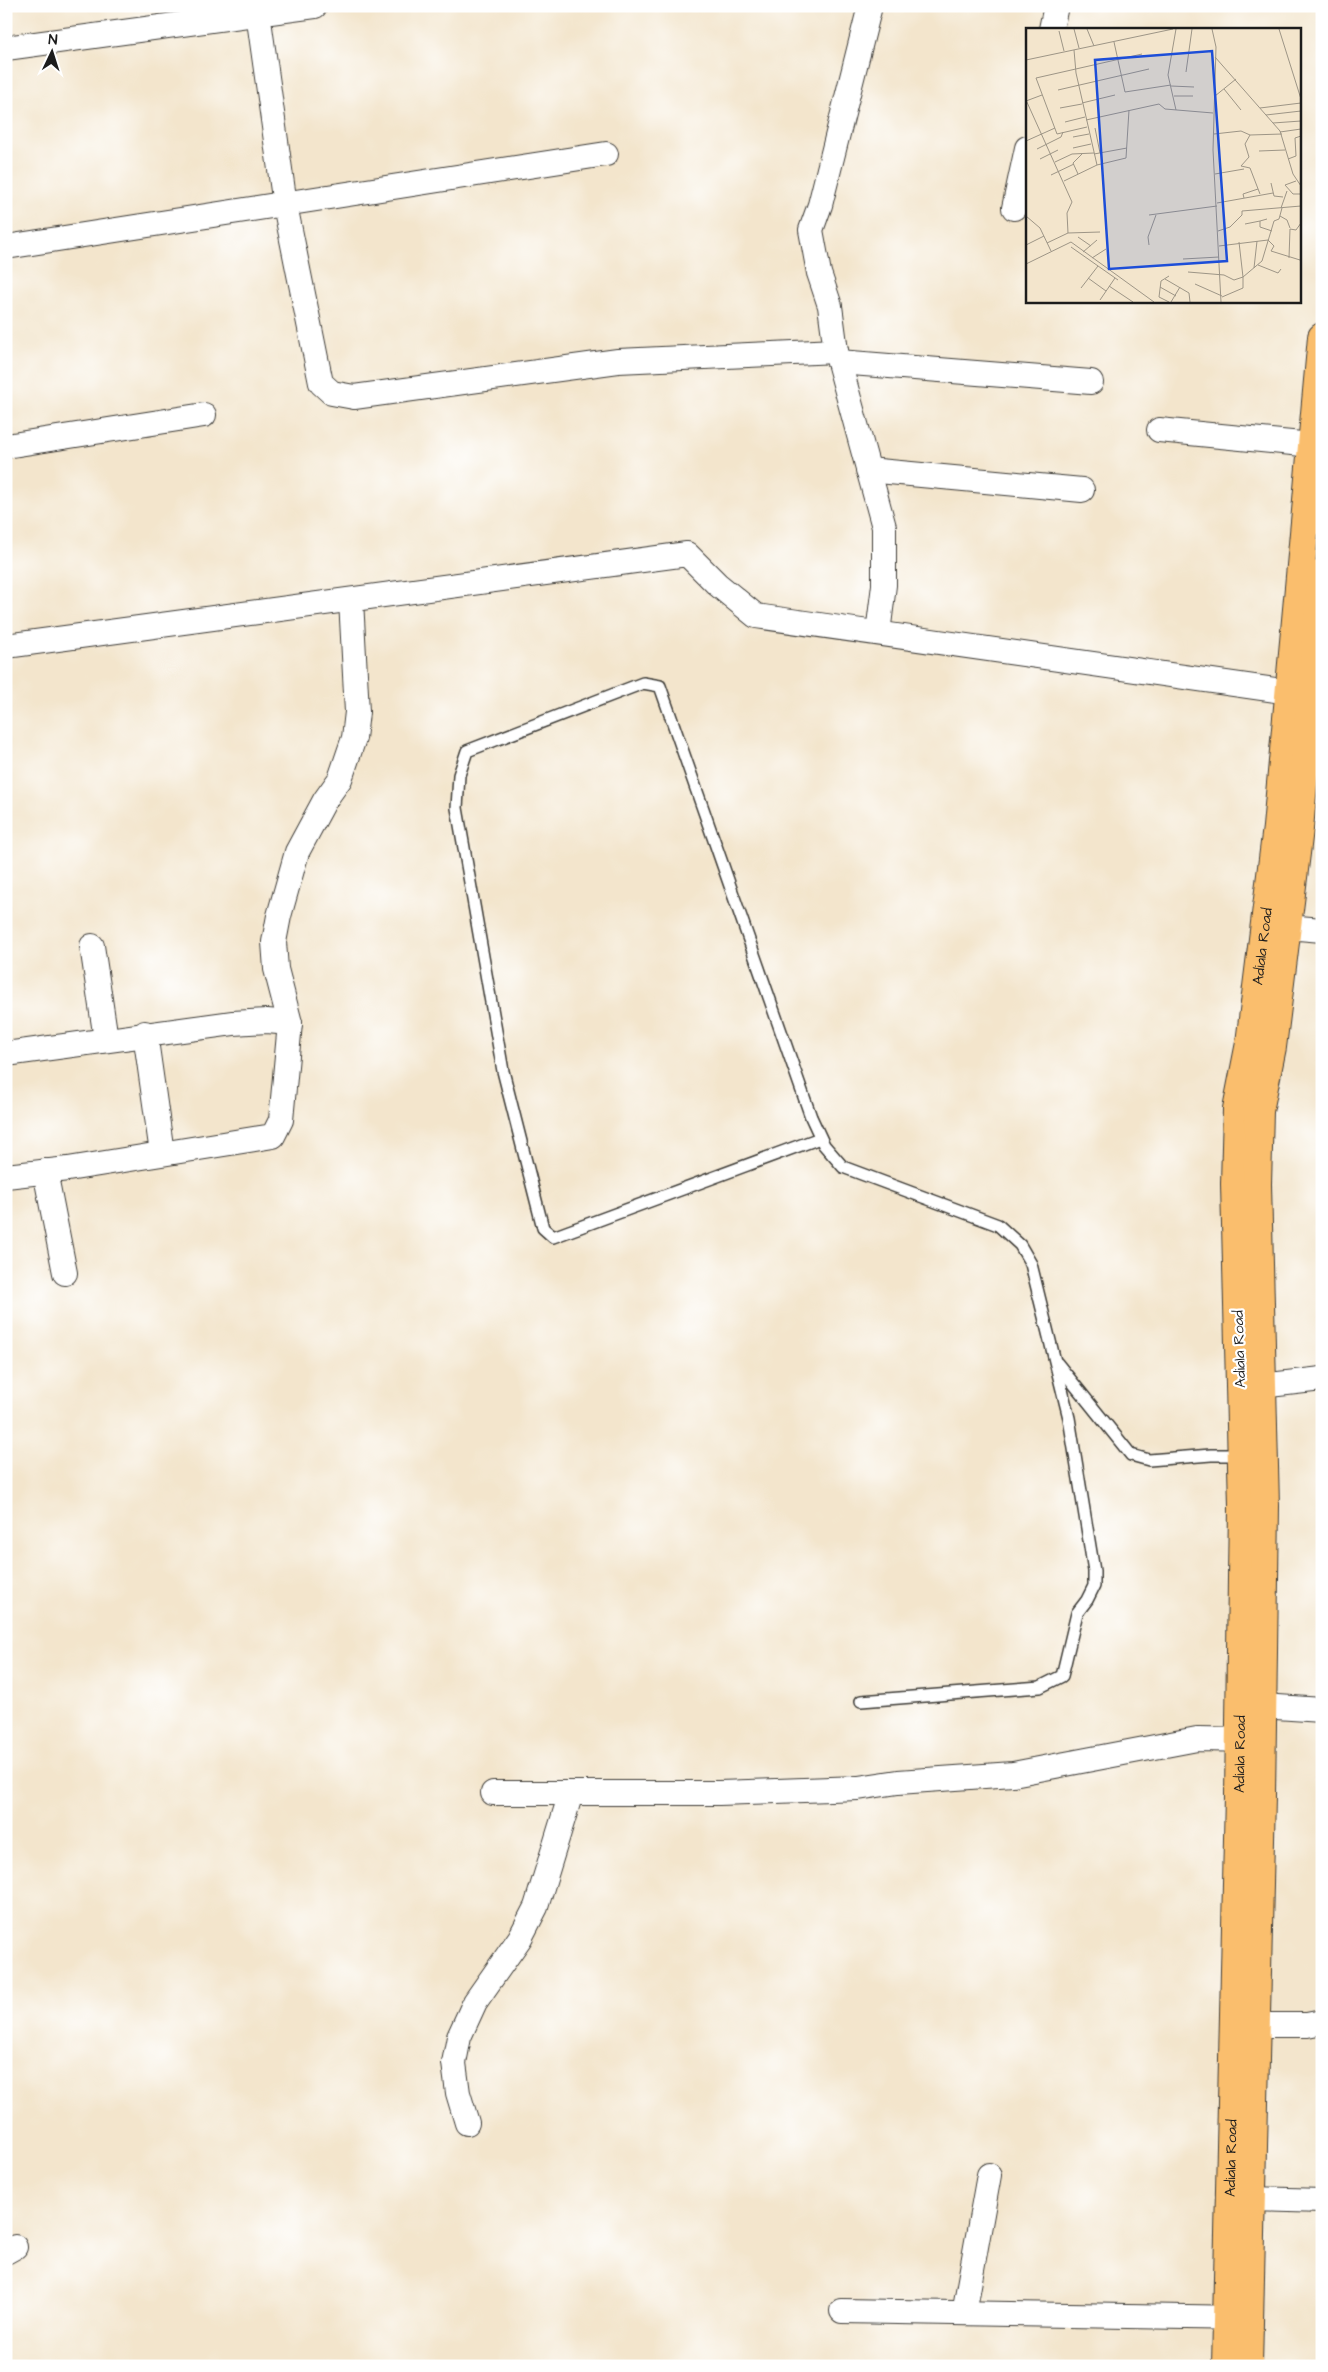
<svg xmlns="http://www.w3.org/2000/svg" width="1328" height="2372" font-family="'Architects Daughter',sans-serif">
<rect width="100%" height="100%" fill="#fff"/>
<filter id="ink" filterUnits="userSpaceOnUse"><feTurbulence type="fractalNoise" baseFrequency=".02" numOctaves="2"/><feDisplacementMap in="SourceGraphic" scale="10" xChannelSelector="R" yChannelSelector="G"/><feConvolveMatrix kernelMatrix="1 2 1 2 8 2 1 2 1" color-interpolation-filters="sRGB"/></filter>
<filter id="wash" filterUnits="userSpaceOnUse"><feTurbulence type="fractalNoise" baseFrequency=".0096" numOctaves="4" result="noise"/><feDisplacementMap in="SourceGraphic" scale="20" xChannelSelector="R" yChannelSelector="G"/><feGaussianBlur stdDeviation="1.12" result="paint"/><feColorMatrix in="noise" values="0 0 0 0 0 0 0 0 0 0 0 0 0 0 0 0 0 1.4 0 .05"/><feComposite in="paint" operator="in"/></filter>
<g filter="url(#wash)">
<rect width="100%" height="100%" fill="#f3e5cc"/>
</g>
<g filter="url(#ink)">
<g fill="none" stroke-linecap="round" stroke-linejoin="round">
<defs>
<g id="service">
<path d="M820 1138 553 1237 543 1228 503 1071 457 808 459 775 467 751 643 683 660 686 811 1117 824 1145 843 1167 998 1225 1020 1245 1031 1264 1069 1418 1094 1571V1586L1087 1600 1077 1613 1062 1676 1040 1687 861 1701"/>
<path d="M1057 1363 1131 1455 1149 1460 1211 1455H1241"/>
</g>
<g id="minor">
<path d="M257 6 285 205 321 383 332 393 354 397 618 361 836 351"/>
<path d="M870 6 820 205 811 230 819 273 830 306 836 351 884 527V585L878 633"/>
<path d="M1051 29 1056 6"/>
<path d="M6 48 315 6"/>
<path d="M1014 208 1027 148"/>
<path d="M6 247 606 154"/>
<path d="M839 362 1091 382"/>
<path d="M1159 430 1312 445"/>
<path d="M6 446 204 415"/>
<path d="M868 470 1082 490"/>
<path d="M6 646 687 554 717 584 756 616 1289 692"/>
<path d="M1287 927 1322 930"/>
<path d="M92 946 106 1039"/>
<path d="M145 1033 162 1153"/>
<path d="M6 1054 233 1023 267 1021 290 1023"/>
<path d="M45 1171 65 1273"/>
<path d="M6 1176 68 1169 273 1136 281 1120 290 1023 276 969 274 942 279 916 297 852 325 800 340 779 354 738 357 712 351 600"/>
<path d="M1261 1386 1322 1379"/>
<path d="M1262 1706 1322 1710"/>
<path d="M493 1793H719L858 1788 898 1782 1013 1774 1197 1739 1257 1740"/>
<path d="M1255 2025H1307L1322 2022"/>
<path d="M467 2123 458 2093 454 2063 459 2037 475 2002 520 1938 536 1907 571 1793"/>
<path d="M1251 2199 1322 2201"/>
<path d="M6 2252 15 2247"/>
<path d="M842 2311 1245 2318"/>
<path d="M964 2313 989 2175"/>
</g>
<g id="primary">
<path id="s1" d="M1226 2366 1239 1795 1243 1506 1235 1184 1237 1109 1250 1043 1277 827 1322 337"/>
<path d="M1248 2366 1261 1796 1265 1506 1257 1184 1259 1111 1272 1047 1299 829 1322 573"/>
</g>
</defs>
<!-- service casing -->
<use href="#service" stroke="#3c3a36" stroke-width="14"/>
<!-- minor casing -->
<use href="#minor" stroke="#3c3a36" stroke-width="26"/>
<!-- primary casing -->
<use href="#primary" stroke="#3c3a36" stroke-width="30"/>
<!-- service -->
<use href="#service" stroke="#fff" stroke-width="11"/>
<!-- minor -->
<use href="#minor" stroke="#fff" stroke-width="24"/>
<!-- primary -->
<use href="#primary" stroke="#fabe6d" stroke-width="28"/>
</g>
</g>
<g text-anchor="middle" stroke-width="4.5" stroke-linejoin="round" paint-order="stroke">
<!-- street labels -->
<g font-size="15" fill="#1c1c1c" stroke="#fff">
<text dy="5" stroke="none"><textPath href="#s1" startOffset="1422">Adiala Road</textPath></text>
<text transform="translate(1239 1349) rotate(-92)" y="5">Adiala Road</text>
<text dy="5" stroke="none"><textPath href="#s1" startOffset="612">Adiala Road</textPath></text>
<text dy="5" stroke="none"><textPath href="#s1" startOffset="208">Adiala Road</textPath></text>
</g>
</g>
<!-- overview -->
<g transform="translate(1026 28)">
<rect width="275" height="275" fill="#f3e5cc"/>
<path fill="none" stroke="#9d9586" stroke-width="1" d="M48 1 53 20M61 1 68 18M186 1 190 19 187 122 195 274M253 1 275 71M33 3 38 23M88 14 99 64 145 57M48 22 50 45 71 137M189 29 254 103 267 146 275 158M0 32 147 1M160 44 166 1M145 58 168 59M198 61 215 82M32 62 123 41M148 68H167M189 68 210 51M0 72 46 174 41 185 42 205 21 215M0 73 16 67M56 75 89 67M34 80 56 76M234 80 275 75M150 82 142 47 150 1M240 87 275 83M60 92 133 76 139 81 187 85M39 94 59 89M247 95 275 93M61 99 31 106 10 50 116 26M69 100 74 125M254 104 275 101M188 106 215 103 224 107 256 106M224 107 219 116 223 129 215 138 224 140 234 166M47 109 63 106M0 113 29 100M47 120 65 116M11 121 35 109 37 104M233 123 259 122M68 126 101 120M14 131 32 122M262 131 270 128 269 110 275 108M29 134 46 126 68 125M52 146 47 135 57 125M189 146 218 141M25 147 48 136M38 153 71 137 100 130 103 82M270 153 259 157 267 166H275M245 155 248 168 257 169M218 170 217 166 232 161M191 175 247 165M255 180 261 163M123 187 191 178M0 188 14 200 25 223M254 188 261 192 264 200M241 191 234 193V199L246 203M219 196 234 193M192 203 204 199 216 187V183L275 178M42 205 74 204M52 209 65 218M213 214 217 249M0 217 18 208M123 217 122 209 130 187M193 218 242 212 248 218 245 223M45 219 92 252M245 223 274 232M57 224 71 212M66 230 80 221M263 230 264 201 270 202 275 195M157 231 193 229M0 236 45 214 128 274M232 237 252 245 255 241M228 240 231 213M162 244 198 247 208 252 217 249 236 233 248 193 253 191 256 180M62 250 80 263M139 251 163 265 164 274M169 256 196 268M83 258 107 274M134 259 150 268M55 260 72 238M196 269 217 260V249M74 272 89 250M143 274 133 269 135 253 143 248M145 274 154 259"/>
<path fill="#1d4ed8" fill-opacity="0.15" stroke="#1d4ed8" stroke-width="2.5" d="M186 23 201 233 83 241 69 32Z"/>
<rect width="275" height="275" fill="none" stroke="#1c1c1c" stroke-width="2.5"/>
</g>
<!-- margin -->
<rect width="1328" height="2372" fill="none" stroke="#fff" stroke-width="25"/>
<!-- north arrow -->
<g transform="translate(52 52) rotate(4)" stroke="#ffffff" stroke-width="4" paint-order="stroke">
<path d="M0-4L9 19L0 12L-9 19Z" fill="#1c1c1c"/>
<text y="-8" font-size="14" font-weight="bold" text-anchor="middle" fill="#1c1c1c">N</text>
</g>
</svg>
